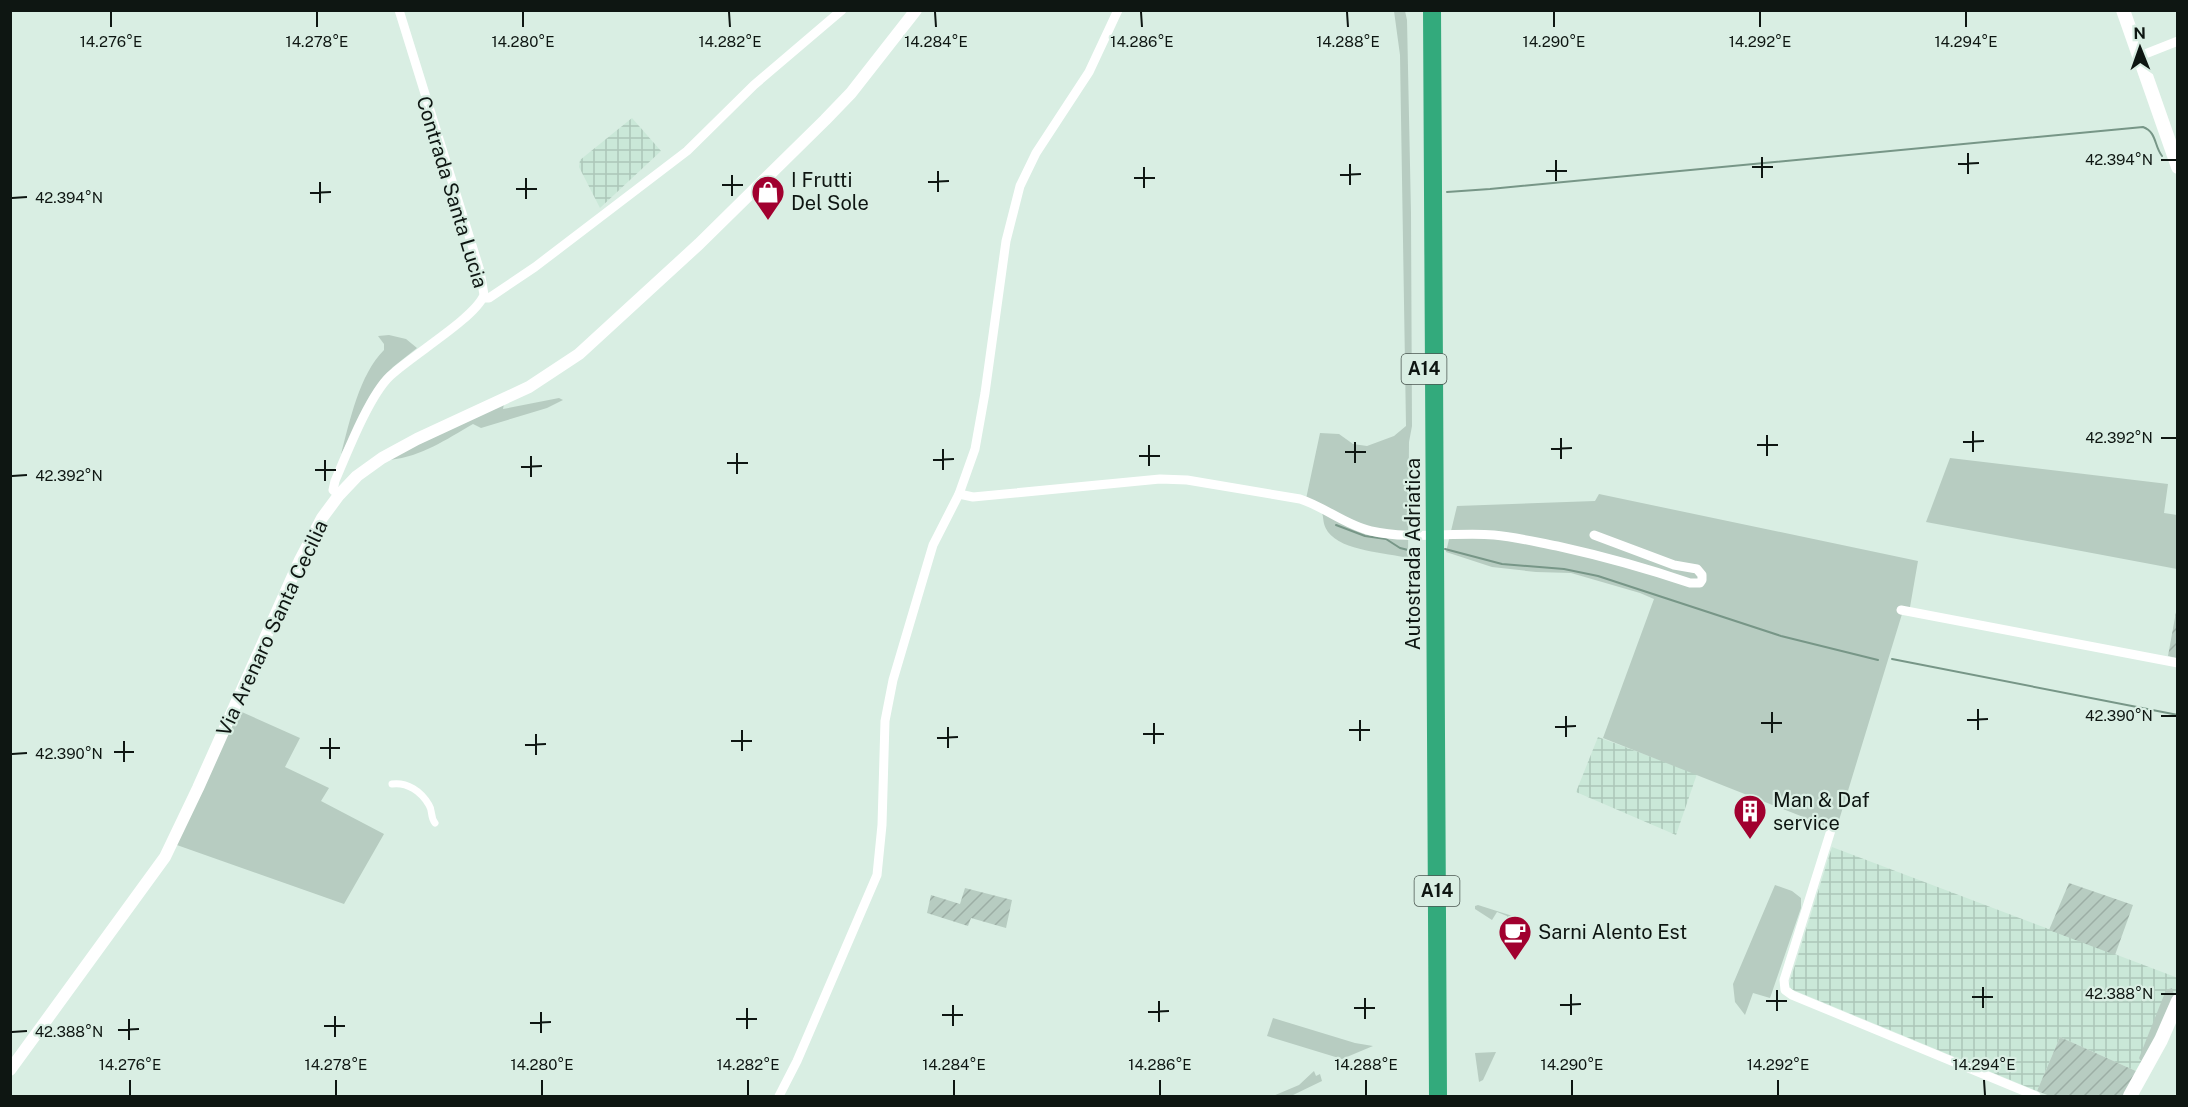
<svg xmlns="http://www.w3.org/2000/svg" width="2188" height="1107" font-family="'Public Sans',sans-serif">
<defs>
<pattern id="industrial-grid" width="8" height="8" patternUnits="userSpaceOnUse" patternTransform="scale(1.5)"><rect width="8" height="8" fill="#cae8d8"/><path d="M0 4h8M4 0v8" fill="none" stroke="#acc6b8"/></pattern>
<pattern id="garden-furrows" width="10" height="10" patternUnits="userSpaceOnUse" patternTransform="scale(1.5)"><rect width="10" height="10" fill="#b7ccc1"/><path d="M-1 1l2-2M0 10L10 0M9 11l2-2" fill="none" stroke="#9caea5"/></pattern>
</defs>
<rect width="100%" height="100%" fill="#d9eee3"/>
<!-- industrial -->
<g fill="url(#industrial-grid)">
<path d="M632 118 661 151 600 208 579 167 580 160Z"/>
<path d="M1598 737 1697 774 1676 835 1576 792Z"/>
<path d="M1832 847 2178 978 2176 995 2164 1027 2138 1072 2060 1037 2037 1091 1791 989 1789 984Z"/>
</g>
<!-- grass -->
<g fill="#b7ccc1">
<path d="M1394 11H1405L1407 20 1411 213 1412 426 1409 442 1408 558C1387 553 1342 551 1328 532 1318 518 1331 511 1306 499L1320 433 1339 434 1353 444 1367 446 1394 436 1406 426 1400 55Z"/>
<path d="M389 335 406 339 417 348 393 367 378 384 341 454C350 421 359 375 384 350V344L378 336Z"/>
<path d="M559 398 563 400 547 408 481 428 473 424C445 440 423 456 390 460L408 449 504 404 503 409Z"/>
<path d="M1950 458 2168 484 2164 513 2177 515V569L1926 522Z"/>
<path d="M1599 494 1918 561 1910 607 1902 614 1836 830 1603 738 1654 599 1640 593 1571 573 1536 572 1492 567 1446 552 1457 506 1595 501Z"/>
<path d="M235 709 300 738 285 767 329 788 321 801 384 834 344 904 174 844Z"/>
<path d="M1775 885 1792 891 1801 898V908L1770 998 1753 993 1745 1015 1735 1002 1733 984Z"/>
<path d="M1478 905 1522 919 1528 929H1512L1508 927 1507 916 1497 912 1492 920 1475 909V906Z"/>
<path d="M2172 988 2174 994 2165 1020 2142 1061 2140 1060 2139 1058 2166 990Z"/>
<path d="M1273 1018 1355 1043 1373 1046 1342 1059 1267 1036Z"/>
<path d="M1496 1052 1483 1080 1479 1082 1475 1053Z"/>
<path d="M1314 1071 1316 1076 1320 1074 1322 1081 1291 1096H1273L1299 1085Z"/>
</g>
<!-- garden -->
<g fill="url(#garden-furrows)">
<path d="M2176 612H2178L2177 658 2168 656Z"/>
<path d="M2069 883 2133 905 2115 955 2049 930Z"/>
<path d="M965 888 1012 900 1006 928 971 918 968 926 927 913 931 895 960 904Z"/>
<path d="M2060 1037 2138 1072 2125 1096H2050L2037 1091Z"/>
</g>
<g fill="none" stroke-linecap="round" stroke-linejoin="round">
<!-- stream -->
<g stroke="#779687" stroke-width="2">
<path d="M1447 192 1490 189 2143 127C2157 132 2154 146 2162 156"/>
<path d="M1336 525 1365 536 1386 539 1400 548 1412 551"/>
<path d="M1445 549 1502 564 1564 569 1598 576 1781 636 1878 660"/>
<path d="M1892 659 2178 715"/>
</g>
<!-- pedestrian -->
<path stroke="#fff" stroke-width="7" d="M392 784C407 782 421 791 429 805 433 811 430 817 435 823"/>
<!-- minor -->
<g stroke="#fff" stroke-width="9">
<path d="M2140 56 2178 41"/>
<path d="M483 298H489L535 267 687 151 754 85 842 10"/>
<path d="M959 494 973 497 1160 479 1187 480 1300 499C1325 507 1345 525 1371 531 1410 540 1454 532 1494 535 1516 537 1536 542 1557 546 1602 556 1646 568 1690 583H1700L1702 580V575L1697 569 1674 565 1594 535"/>
<path d="M339 495 333 490 335 481C347 453 369 396 390 376 412 355 475 318 484 295L480 271 399 10"/>
<path d="M1901 610 2178 663"/>
<path d="M1832 827 1784 980 1785 990 1792 995 2036 1096"/>
<path d="M779 1096 797 1061 877 875 882 825 885 721 893 680 933 545 959 494 975 449 985 393 1006 241 1020 186 1036 153 1089 72 1118 10"/>
</g>
<!-- tertiary -->
<path stroke="#fff" stroke-width="12" d="M10 1070 165 857 198 788 300 560 322 518 339 495 357 476 382 458 417 439 529 387 579 354 699 244 825 120 851 93 916 10"/>
<!-- secondary -->
<g stroke="#fff" stroke-width="14">
<path d="M2123 10 2178 167"/>
<path d="M2130 1096 2161 1040 2178 1001"/>
</g>
<!-- motorway -->
<path stroke="#33aa7c" stroke-width="18" d="M1432 10 1438 1096"/>
</g>
<!-- ticks -->
<path fill="none" stroke="#0e1612" stroke-width="2" d="M111 12V27M317 12V27M523 12V27M729 12 730 27M935 12 936 27M1141 12 1142 27M1347 12 1348 27M1554 12V27M1760 12V27M1966 12V27M1968 153V174M1762 157V178M1556 160V181M2161 160H2176M1350 164V185M1958 164 1979 163M1144 167V188M1752 167H1773M938 171V192M1546 171H1567M732 175V196M1340 175 1361 174M526 178V199M1134 178H1155M320 182V203M928 182 949 181M722 185H743M516 189H537M310 193 331 192M12 198 27 197M1973 431V452M1767 435V456M1561 438V459M2161 438H2176M1355 442V463M1963 442 1984 441M1149 445V466M1757 445H1778M943 449V470M1551 449 1572 448M1345 452H1366M737 453V474M531 456V477M1139 456H1160M325 460V481M933 460 954 459M727 463H748M521 467 542 466M315 470H336M12 476 27 475M1978 709V730M1772 712V733M1566 716V737M2161 716H2176M1360 720V741M1967 720 1988 719M1154 723V744M1761 723H1782M948 727V748M1555 727 1576 726M742 730V751M1349 730H1370M536 734V755M1143 734H1164M330 738V759M937 738 958 737M124 741V762M731 741H752M525 745 546 744M320 748H340M114 752H134M12 754 27 753M1983 987V1008M1777 990V1011M1571 994V1015M2161 994H2176M1972 997H1993M1365 998V1019M1159 1001V1022M1766 1001H1787M953 1005V1026M1560 1005 1581 1004M747 1008V1029M1354 1008H1375M541 1012V1033M1148 1012 1169 1011M942 1015H963M335 1016V1037M129 1019V1040M736 1019H757M530 1023 551 1022M324 1026H345M118 1030 139 1029M12 1032 27 1031M130 1080V1095M336 1080V1095M542 1080V1095M748 1080V1095M954 1080V1095M1160 1080V1095M1366 1080V1095M1572 1080V1095M1778 1080V1095M1984 1080 1985 1095"/>
<!-- icons -->
<defs>
<symbol id="shop-pin" viewBox="-11 -11 22 30"><path d="M0 17L-7.5 6A9.5 9.5 0 1 1 7.5 6Z" fill="#a1002f" stroke="#d9eee3"/><path d="M-5-2.5h2.3a2.7 3.5 0 0 1 5.4 0H5L5.5 6h-11ZM-1.5-2.5h3a1.5 2.3 0 0 0-3 0Z" fill="#fff"/></symbol>
<symbol id="building-pin" viewBox="-11 -11 22 30"><path d="M0 17L-7.5 6A9.5 9.5 0 1 1 7.5 6Z" fill="#a1002f" stroke="#d9eee3"/><path d="M-4-6H4V6H1V3H-1V6H-4ZM-2.5-4.3h1.7v1.8h-1.7ZM.8-4.3h1.7v1.8H.8ZM-2.5-1h1.7V.8h-1.7ZM.8-1h1.7V.8H.8Z" fill="#fff"/></symbol>
<symbol id="cafe-pin" viewBox="-11 -11 22 30"><path d="M0 17L-7.5 6A9.5 9.5 0 1 1 7.5 6Z" fill="#a1002f" stroke="#d9eee3"/><path d="M-5.5-4.5H6V0H3Q3 3.5 0 3.5H-2.5Q-5.5 3.5-5.5 0ZM3-3.2v2h1.7v-2ZM-6 4.5H4V6H-6Z" fill="#fff"/></symbol>
</defs>
<g fill-rule="evenodd">
<use href="#shop-pin" x="749" y="173" width="38" height="52"/>
<use href="#building-pin" x="1731" y="792" width="38" height="52"/>
<use href="#cafe-pin" x="1496" y="913" width="38" height="52"/>
</g>
<g text-anchor="middle" stroke-width="4.5" stroke-linejoin="round" paint-order="stroke">
<!-- shield labels -->
<g fill="#d9eee3" stroke="#4b5751" stroke-width="1.5">
<rect x="1401.5" y="354" width="45" height="30" rx="4.5"/>
<rect x="1414.5" y="876" width="45" height="30" rx="4.5"/>
</g>
<g font-size="18" font-weight="bold" fill="#0e1612">
<text x="1424" y="375">A14</text>
<text x="1437" y="897">A14</text>
</g>
<!-- poi labels -->
<g font-size="20" fill="#0e1612" stroke="#d9eee3" text-anchor="start">
<text x="791" y="187">I Frutti<tspan x="791" dy="23">Del Sole</tspan></text>
<text x="1773" y="807">Man &amp; Daf<tspan x="1773" dy="23">service</tspan></text>
<text x="1538" y="939">Sarni Alento Est</text>
</g>
<!-- street labels -->
<g font-size="20" fill="#0e1612" stroke="#d9eee3">
<text transform="translate(452 192) rotate(73)" y="7">Contrada Santa Lucia</text>
<text transform="translate(1413 554) rotate(-90)" y="7">Autostrada Adriatica</text>
<text transform="translate(272 628) rotate(-65)" y="7">Via Arenaro Santa Cecilia</text>
</g>
</g>
<g font-size="15" text-anchor="middle" fill="#0e1612" stroke="#d9eee3" stroke-width="4.5" stroke-linejoin="round" paint-order="stroke">
<text x="111" y="47">14.276°E</text>
<text x="317" y="47">14.278°E</text>
<text x="523" y="47">14.280°E</text>
<text x="730" y="47">14.282°E</text>
<text x="936" y="47">14.284°E</text>
<text x="1142" y="47">14.286°E</text>
<text x="1348" y="47">14.288°E</text>
<text x="1554" y="47">14.290°E</text>
<text x="1760" y="47">14.292°E</text>
<text x="1966" y="47">14.294°E</text>
<text x="2119" y="165">42.394°N</text>
<text x="69" y="203">42.394°N</text>
<text x="2119" y="443">42.392°N</text>
<text x="69" y="481">42.392°N</text>
<text x="2119" y="721">42.390°N</text>
<text x="69" y="759">42.390°N</text>
<text x="2119" y="999">42.388°N</text>
<text x="69" y="1037">42.388°N</text>
<text x="130" y="1070">14.276°E</text>
<text x="336" y="1070">14.278°E</text>
<text x="542" y="1070">14.280°E</text>
<text x="748" y="1070">14.282°E</text>
<text x="954" y="1070">14.284°E</text>
<text x="1160" y="1070">14.286°E</text>
<text x="1366" y="1070">14.288°E</text>
<text x="1572" y="1070">14.290°E</text>
<text x="1778" y="1070">14.292°E</text>
<text x="1984" y="1070">14.294°E</text>
</g>
<!-- border -->
<rect width="2188" height="1107" fill="none" stroke="#0e1612" stroke-width="24"/>
<!-- north arrow -->
<g transform="translate(2140 48) rotate(359)" stroke="#d9eee3" stroke-width="4.5" paint-order="stroke">
<path d="M0-4.5L10 22L0 15L-10 22Z" fill="#0e1612"/>
<text y="-9" font-size="16" font-weight="bold" text-anchor="middle" fill="#0e1612">N</text>
</g>
</svg>
